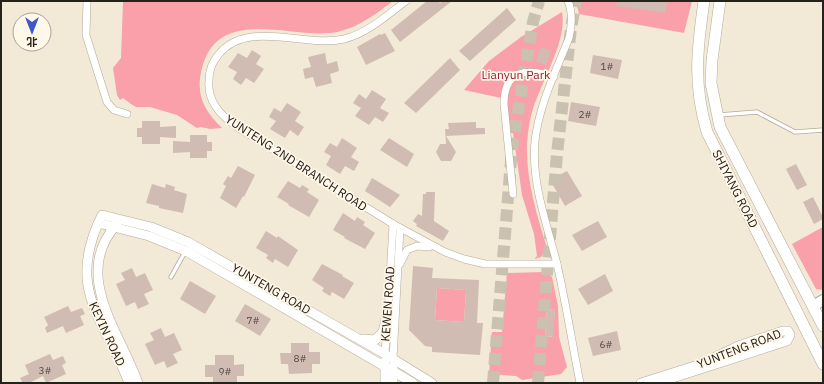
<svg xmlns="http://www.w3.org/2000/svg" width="824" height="384" font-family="'IBM Plex Sans','Noto Sans SC',sans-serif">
<rect width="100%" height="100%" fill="#f3e9d7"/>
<!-- green -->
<g fill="#f9a0aa" fill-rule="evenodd">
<path d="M123 1H393C376 14 359 27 337 32 292 41 216 2 201 72 196 96 205 112 222 128L210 129 201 127 197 128 177 115 150 107H136L131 104 123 98 120 100 117 95 113 68 121 58Z"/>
<path d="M576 1H692L684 33 579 14Z"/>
<path d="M562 12C568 42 538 86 531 116 520 162 534 205 547 248L541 257 534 259 537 256 534 234 522 195 513 133H503L501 98 464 90 489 61 521 37Z"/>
<path d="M823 227V290L816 289 792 244Z"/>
<path d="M545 272 552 277 558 306 559 337 567 367 561 374 522 380 516 376 489 374 492 332H502L507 273ZM547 309 555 310 552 337 545 336Z"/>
<path d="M437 288 466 290 464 322 435 320Z"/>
</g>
<!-- building -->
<g fill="#d0bcb3" fill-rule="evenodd">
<path d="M427 1H438L440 3 443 1H452L400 42 391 30Z"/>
<path d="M617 1H668L665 13 616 6Z"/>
<path d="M507 8 516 20 470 61 459 51Z"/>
<path d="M385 33 395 51 366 65 357 47 380 34 381 35Z"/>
<path d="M541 47 551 51 546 65 536 61Z"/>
<path d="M252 50 261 56 256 64 264 69 254 83 246 78 241 85 233 79 237 72 228 67 238 53 247 58Z"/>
<path d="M325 53 327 64 337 61 339 71 330 74 332 83 316 87 313 77 305 79 303 69 311 67 308 57Z"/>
<path d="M593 55 622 60 618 79 590 73Z"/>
<path d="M450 58 460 70 416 113 404 103Z"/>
<path d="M372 90 386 99 380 108 389 113 383 122 375 117 369 125 355 116 361 108 353 103 359 94 366 99Z"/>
<path d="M571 102 600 107 596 126 568 121Z"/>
<path d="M287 103 301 112 295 121 304 127 298 136 290 130 285 138 270 129 276 121 269 117 274 108 281 112Z"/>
<path d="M142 121H160V127L176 126V138L160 137V144H142V137H137V128H142Z"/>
<path d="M476 122V128H485V134L446 136 456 152 451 161H441L436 152 440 144H446L445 129H449L448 123Z"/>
<path d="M190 135H207V142H212V151H207V158H190V152L173 153V141L190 142Z"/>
<path d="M342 138 357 148 351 157 359 162 354 171 345 166 340 174 326 165 331 156 324 152 330 143 337 147Z"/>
<path d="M389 138 414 154 407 167 380 150Z"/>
<path d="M796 164 807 185 797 190 786 169Z"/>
<path d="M238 166 255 175 244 197 243 196 236 208 220 198 226 186 223 184 228 176 231 178Z"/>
<path d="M567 171 582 196 565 206 550 180Z"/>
<path d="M372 178 400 195 390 207 365 191Z"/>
<path d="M288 181 300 188 302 185 309 189 307 192 319 200 309 217 288 205 289 204 277 197Z"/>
<path d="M152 184 165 188 166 184 175 187 174 190 187 194 183 213 159 208V206L146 203Z"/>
<path d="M426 192H435L434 221 449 231 443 241 416 226 417 224 413 221 418 214 422 216 423 194H426Z"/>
<path d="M813 197 823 217V219L814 224 803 202Z"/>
<path d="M343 213 355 221 357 217 365 222 363 225 375 233 365 249 344 238 345 237 333 230Z"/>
<path d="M598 221 607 237 582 251 572 235Z"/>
<path d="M266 231 277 238 278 236 298 250 288 267 275 259 273 263 266 258 268 255 256 248Z"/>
<path d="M322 264 343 275 342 276 354 283 344 299 332 292 330 296 322 291 324 288 312 280Z"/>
<path d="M413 266 433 268 432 278 479 280 477 323H483L480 355 432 352V347L425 346 409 330ZM437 288 466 290 464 322 435 320Z"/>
<path d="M132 268 136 277 145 273 153 290 144 294 149 304 138 309 135 302 126 306 116 284 125 280 121 273Z"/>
<path d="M605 274 613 291 588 305 578 289Z"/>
<path d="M190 281 216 296 205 314 180 299Z"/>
<path d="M245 304 271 319 260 336 235 321Z"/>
<path d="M68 306 71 312 82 308 85 314 80 316 84 325 66 333 63 326 47 333 45 328 48 325 44 317Z"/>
<path d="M547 309 555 310 553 337 545 336Z"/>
<path d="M161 328 165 337 174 333 182 350 173 354 178 363 167 368 164 361 155 365 145 344 154 340 150 333Z"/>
<path d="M617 331 621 350 593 356 588 338Z"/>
<path d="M291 343H309V352H320V364H312V373L289 374 288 364H281L280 353H291Z"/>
<path d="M50 354 53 360 63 356 66 363 62 365 66 374 46 383 43 376 29 383H23L20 378 29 374 25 365Z"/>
<path d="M215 355H234V365L244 364V376H237V383H213V377H205V365H215Z"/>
</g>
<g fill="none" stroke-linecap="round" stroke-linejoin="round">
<!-- trunk-tunnel -->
<g stroke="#cac1b1" stroke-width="12" stroke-dasharray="12 6" stroke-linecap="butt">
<path d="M493 383 512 148 533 22 539 1"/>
<path d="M538 383 557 154 571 28 576 1"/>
</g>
<defs>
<g id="service">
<path d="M719 115 757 112 795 132 823 130"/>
<path d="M171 277 185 252"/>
</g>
<g id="minor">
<path d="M87 1 86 35 107 102 114 110 127 114"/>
<path d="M406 1C387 15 368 33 344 39 304 48 248 19 219 54 213 61 209 70 209 80 207 101 220 115 237 127L393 224 445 252 464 259 485 264H557"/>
<path d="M568 1C573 13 572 25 569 38 556 71 539 105 535 141 531 183 547 224 557 264 566 303 572 343 580 383"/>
<path d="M513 194 504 104C504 69 527 68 554 77"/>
<path d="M400 264 407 250 417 246 429 247"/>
<path d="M388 314 393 224"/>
<path d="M385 354 387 326"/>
<path d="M393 359 400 228"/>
</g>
<g id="tertiary">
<path d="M98 223 149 236 186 251 413 383"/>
<path d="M117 224C71 274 120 332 138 383"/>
<path d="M363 339 375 340 383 332 388 310"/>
<path d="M129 383C104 317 65 290 102 215L151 227 188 242 385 354 432 383"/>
<path d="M385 383V361"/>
<path d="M393 383V366"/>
<path d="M641 383 701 364 738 346 783 331H788L790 335 787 341 657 383"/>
</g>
<path id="secondary" d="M813 306 823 300"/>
<g id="primary">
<path d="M704 1C697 50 693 84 707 132L823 364"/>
<path d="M720 1 712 60 711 83 720 127 823 326"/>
</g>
</defs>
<!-- service casing -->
<use href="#service" stroke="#b4aa99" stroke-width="5"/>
<!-- minor casing -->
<use href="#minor" stroke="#b4aa99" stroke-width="8"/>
<!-- tertiary casing -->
<use href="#tertiary" stroke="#b4aa99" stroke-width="10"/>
<!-- secondary casing -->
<use href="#secondary" stroke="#b4aa99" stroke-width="12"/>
<!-- primary casing -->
<use href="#primary" stroke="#b4aa99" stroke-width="12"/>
<!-- service -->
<use href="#service" stroke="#fff" stroke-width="3.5"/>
<!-- minor -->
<use href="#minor" stroke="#fff" stroke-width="7"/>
<!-- tertiary -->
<use href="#tertiary" stroke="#fff" stroke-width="9"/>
<!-- secondary -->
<use href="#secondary" stroke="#fff" stroke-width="10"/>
<!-- primary -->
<use href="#primary" stroke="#fff" stroke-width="11"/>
</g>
<g text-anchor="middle" stroke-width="3.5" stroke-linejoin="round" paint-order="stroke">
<!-- number labels -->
<g font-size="10" fill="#504841">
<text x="607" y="70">1#</text>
<text x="585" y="118">2#</text>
<text x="253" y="324">7#</text>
<text x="606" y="348">6#</text>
<text x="300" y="362">8#</text>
<text x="45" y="374">3#</text>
<text x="225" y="375">9#</text>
</g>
<!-- park labels -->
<g font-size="12" fill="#941f3b" stroke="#fff7e8">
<text x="516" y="79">Lianyun Park</text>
</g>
<!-- street labels -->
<g font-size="12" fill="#25211b" stroke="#fff7e8">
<text transform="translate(296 163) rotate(33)" y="4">YUNTENG 2ND BRANCH ROAD</text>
<text transform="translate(735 189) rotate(63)" y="4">SHIYANG ROAD</text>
<text transform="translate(271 289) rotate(30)" y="4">YUNTENG ROAD</text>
<text transform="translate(388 304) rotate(-86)" y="4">KEWEN ROAD</text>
<text transform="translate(107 334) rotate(65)" y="4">KEYIN ROAD</text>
<text transform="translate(739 349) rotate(-21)" y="4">YUNTENG ROAD</text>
</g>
</g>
<!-- border -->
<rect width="824" height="384" fill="none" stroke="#25211b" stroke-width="4"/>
<!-- north arrow -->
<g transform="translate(32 32) rotate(180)"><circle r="19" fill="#fff7e8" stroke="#a8a196"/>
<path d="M0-3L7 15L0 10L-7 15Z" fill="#3b57c9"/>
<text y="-6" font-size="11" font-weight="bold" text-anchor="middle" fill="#25211b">北</text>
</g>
</svg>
